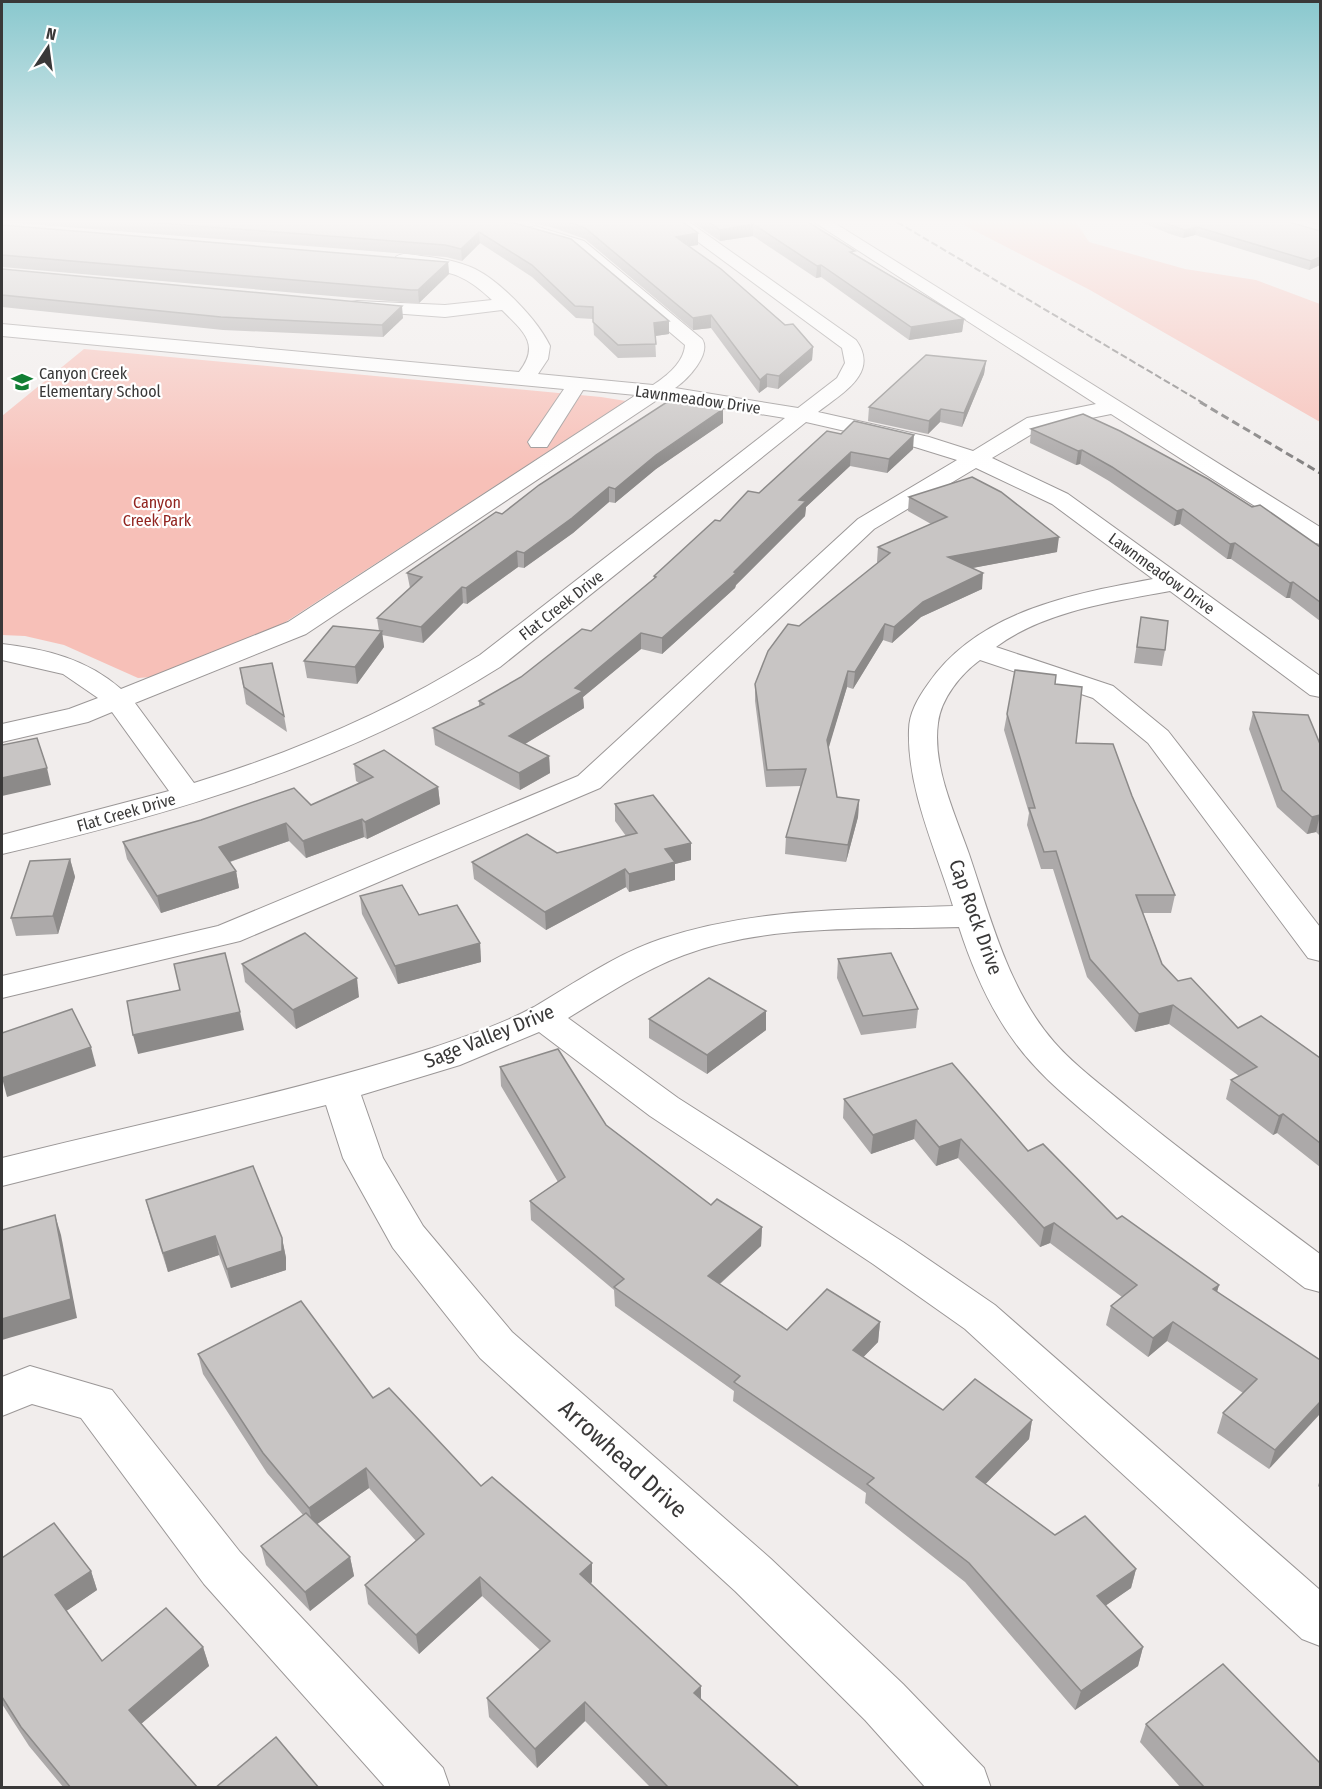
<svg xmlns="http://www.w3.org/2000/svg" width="1322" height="1789" font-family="'Fira Sans Condensed',sans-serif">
<rect width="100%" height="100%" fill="#f1edec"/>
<!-- green -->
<g fill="#f7c0b8">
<path d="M958 222H1076L1089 242 1185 269 1256 280 1320 304V422L1090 290Z"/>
<path d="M84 349 601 397 626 401 284 623 216 655 152 677 138 678 64 645 25 636 2 635V416Z"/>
</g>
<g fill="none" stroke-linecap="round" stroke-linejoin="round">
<defs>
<g id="minor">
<path d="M671 222H689L856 340C880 373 842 393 818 412L929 437 973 451 1027 418 1096 404 814 222H833L1320 527V544L1311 542 1111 414 1042 428 992 458 1068 494 1320 676V697L1310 695 1170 591C1112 602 1044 611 996 647L1113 686 1168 731 1320 927V961L1308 958 1148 743 1093 698 980 660C961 674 941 698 938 723 932 766 955 814 969 854 991 919 1008 989 1054 1042 1076 1067 1104 1087 1129 1108 1191 1159 1256 1206 1320 1254V1292L1305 1288C1237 1236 1170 1185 1105 1130 1073 1102 1039 1076 1014 1041 989 1007 972 967 959 927 871 930 768 923 684 955 643 970 606 995 568 1018L678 1098 903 1242 995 1305 1320 1590V1646L1302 1639 965 1329 873 1264 650 1116 539 1032 460 1065 361 1095 383 1158 423 1226 512 1332 771 1559 903 1684 984 1768 991 1788H926L865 1720 735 1591 480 1358 393 1248 343 1158 326 1105 2 1186V1158C145 1122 291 1093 432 1048 464 1037 505 1023 534 1007 575 983 616 954 661 939 756 907 854 910 953 906 936 850 907 789 909 730 909 713 918 698 928 684 978 611 1072 594 1153 579L1052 504 976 468 874 529 600 788 240 941 2 998V976L218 926 578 776 858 519 957 460 915 447 806 422 500 667C348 763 175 813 2 854V835L169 791 112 712 88 722 2 742V724L69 709 98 698 63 674 2 660V644C46 649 87 659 121 689L288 622 636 395 583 390 547 447H531L528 442 564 389 2 336V324L519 372C541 344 523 331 502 310L445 317 351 310 348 306 351 302 357 301 445 305 492 300C455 265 442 274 397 263L394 259C400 251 412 255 421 256 439 258 459 261 475 269 501 282 538 320 550 346L548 359 538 374 653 385C667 376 684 362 685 345L572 249 529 234 527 231 529 228 535 226 584 241 702 339C712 354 687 380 675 388L798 408 837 378 845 363 842 348ZM660 398 785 418 480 655C391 711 294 752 194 783L135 703 306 634Z"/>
<path d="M30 1366 112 1390 240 1552 443 1768 450 1788H386L204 1584 81 1418 32 1404 2 1416V1377Z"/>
</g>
</defs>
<!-- minor casing -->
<use href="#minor" stroke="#9b9797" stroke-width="2"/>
<!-- minor -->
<use href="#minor" fill="#fff" fill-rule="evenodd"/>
<!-- rail-far1 -->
<path stroke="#817f7f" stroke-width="2" stroke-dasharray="7 3" stroke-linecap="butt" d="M897 222 1203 403"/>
<!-- rail -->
<path stroke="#817f7f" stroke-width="3" stroke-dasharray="8 4.5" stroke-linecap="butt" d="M1200 402 1320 473"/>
</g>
<!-- wall -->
<g fill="#aca9a9">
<path d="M3 222H499L669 334 655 336 656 357 618 358 594 335 593 319 576 318 532 277 480 243 462 261 446 257Z"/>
<path d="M526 222H683L698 233V245L689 246 813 347 812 360 778 389 767 387 759 393 711 328 693 330 585 239 551 227Z"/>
<path d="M692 222H808L855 254 964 319 962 332 909 340 821 277 816 278 753 236 720 241Z"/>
<path d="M1141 222H1289L1320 231V265L1309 270 1195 235 1183 238 1170 234Z"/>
<path d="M1305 222H1320V226Z"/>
<path d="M2 225 448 262 449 274 419 303H412L2 267Z"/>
<path d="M2 269 403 318 383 337 223 330 2 307Z"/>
<path d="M986 361 984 374 962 427 940 422 928 434 868 421 869 407Z"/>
<path d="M723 423 656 469 615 503 609 502 573 533 524 568 518 567 467 604 463 603 423 643 382 635 384 647 357 684 307 678 304 661 379 631 377 618 410 588 407 573 502 514Z"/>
<path d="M1031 429 1252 507 1320 547V621L1290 598H1286L1231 559H1227L1180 524 1174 526 1109 481 1080 464 1076 465 1030 443Z"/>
<path d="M827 431 913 449 887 473 850 466 806 507 805 516 736 585 735 588 662 654 641 649 583 697 584 708 525 744 549 756 550 773 520 790 435 745 433 728 479 706V701L521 677 591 631 654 579V576L720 521 759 493Z"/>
<path d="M909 497 1057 552 972 568 982 589 921 617 892 643 883 640 853 689 847 687 828 748 837 797 859 800 858 817 846 862 785 854 786 837 801 786 766 787 755 701V684L878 563 877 562 878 547 931 524 908 511Z"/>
<path d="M1141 617 1165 650 1162 666 1134 663Z"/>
<path d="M240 668 284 716 287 732 246 704Z"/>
<path d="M1055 684 1076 743 1132 796 1175 895 1171 913H1143L1162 964 1178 981 1238 1028 1320 1058V1167L1277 1133 1273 1135 1226 1099 1231 1080 1239 1076 1169 1024 1135 1032 1087 977 1053 869H1041L1027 825 1029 813 1004 730 1007 714Z"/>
<path d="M1253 712 1320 744V836L1316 832 1307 834 1277 807 1249 729Z"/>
<path d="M354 764 438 787 440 804 367 839 364 837 306 858 289 841 230 862 236 871 239 888 161 913 127 859 123 842 311 805 359 783 356 781Z"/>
<path d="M615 804 691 860 675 864V880L629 892 626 887 546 930 474 879 472 862 557 853 626 836 615 821Z"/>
<path d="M70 859 75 877 58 934 16 936 11 918Z"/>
<path d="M360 896 419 915 480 943 481 962 398 984 362 914Z"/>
<path d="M838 959 918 1009 916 1028 861 1035 837 978Z"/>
<path d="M242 964 359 997 296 1029 245 982Z"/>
<path d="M766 1011V1030L707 1074 649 1038V1019Z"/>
<path d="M500 1067 606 1125 711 1205 762 1227 761 1246 720 1284 787 1330 880 1322 878 1342 863 1357 943 1410 1032 1420 1029 1439 985 1484 1055 1535 1136 1569 1131 1588 1105 1606 1143 1647 1138 1666 1075 1710 965 1582 865 1503 866 1493 733 1401 734 1391 615 1306 614 1290 531 1220 530 1201 558 1182 501 1086Z"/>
<path d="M844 1099 1028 1151 1117 1219 1219 1285 1217 1292 1320 1360 1269 1469 1217 1433 1223 1413 1243 1393 1167 1341 1148 1357 1106 1325 1111 1306 1122 1297 1050 1243 1040 1247 958 1158 936 1166 914 1139 871 1154 843 1118Z"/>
<path d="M146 1200 282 1238 286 1258V1270L231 1288 219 1255 168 1272 151 1219Z"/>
<path d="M198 1354 373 1398 481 1486 592 1563V1582L591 1583 701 1699 800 1788H651L585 1721 537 1768 489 1717 487 1698 540 1650 482 1596 419 1654 368 1604 365 1585 416 1541 369 1488 317 1524 350 1557 354 1576 310 1611 266 1565 261 1546 303 1515 267 1473 203 1374Z"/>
<path d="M1320 1479V1488L1318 1486Z"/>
<path d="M2 1558 91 1571 97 1590 66 1611 102 1661 203 1647 209 1666 141 1724 198 1788H64L29 1746 2 1704Z"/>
<path d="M1146 1724 1320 1788H1181L1140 1742Z"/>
</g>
<!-- shaded-wall -->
<g fill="#8c8a89">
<path d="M753 224V236L720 241V230Z"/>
<path d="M1197 227 1195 235 1183 238 1185 230Z"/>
<path d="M479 232 480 243 462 261 461 249Z"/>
<path d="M698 233V245L676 248V237Z"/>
<path d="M1320 257V265L1309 270 1311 261Z"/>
<path d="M448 262 449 274 419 303 418 290Z"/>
<path d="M821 265V277L816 278 817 266Z"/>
<path d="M402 306 403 318 383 337 382 325Z"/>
<path d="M711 315V328L693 330V318Z"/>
<path d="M964 319 962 332 909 340 911 327Z"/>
<path d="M669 321V334L655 336 654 323Z"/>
<path d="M813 347 812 360 778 389 779 376Z"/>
<path d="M986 361 984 374 962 427 964 413Z"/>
<path d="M767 374V387L759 393 760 380Z"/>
<path d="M723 409V423L656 469 615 503V489L656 455Z"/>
<path d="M941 409 940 422 928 434 929 421Z"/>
<path d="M914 435 913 449 887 473 889 459Z"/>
<path d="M1082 450 1080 464 1076 465 1078 451Z"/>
<path d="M851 452 850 466 806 507 805 516 736 585 735 588 662 654V638L799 500Z"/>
<path d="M609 487V502L573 533 524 568V553Z"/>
<path d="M1183 509 1180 524 1174 526 1177 511Z"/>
<path d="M1059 537 1057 552 946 573 948 557Z"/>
<path d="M1235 543 1231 559H1227L1230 544Z"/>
<path d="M517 551 518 567 467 604 466 588Z"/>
<path d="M983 573 982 589 921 617 892 643 894 627 923 602Z"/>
<path d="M1293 582 1290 598H1286L1290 583Z"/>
<path d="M462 587 463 603 423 643 421 627Z"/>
<path d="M885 624 883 640 853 689 855 672Z"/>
<path d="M382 631 384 647 357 684 355 667Z"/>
<path d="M641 633V649L583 697 584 708 510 753 509 736 575 688Z"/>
<path d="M848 671 847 687 826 757 827 740Z"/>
<path d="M549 756 550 773 520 790 519 773Z"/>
<path d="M47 768 51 785 2 796V778Z"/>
<path d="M438 787 440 804 367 839 365 822Z"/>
<path d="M859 800 858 817 846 862 848 845Z"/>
<path d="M1320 815 1316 832 1307 834 1312 817Z"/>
<path d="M362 819 364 837 306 858 303 841Z"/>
<path d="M286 823 289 841 223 864 219 847Z"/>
<path d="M691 843V860L675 864V880L629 892V874L665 849Z"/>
<path d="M70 859 75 877 58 934 53 916Z"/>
<path d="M625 869 626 887 546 930 545 912Z"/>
<path d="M236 871 239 888 161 913 157 896Z"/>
<path d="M480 943 481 962 398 984 395 966Z"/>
<path d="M357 978 359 997 296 1029 293 1010Z"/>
<path d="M1173 1005 1169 1024 1135 1032 1139 1014Z"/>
<path d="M766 1011V1030L707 1074V1055Z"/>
<path d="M240 1012 244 1030 138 1054 133 1035Z"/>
<path d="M91 1047 96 1066 7 1097 2 1078Z"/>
<path d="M1283 1114 1277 1133 1273 1135 1279 1116Z"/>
<path d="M916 1120 914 1139 871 1154 873 1135Z"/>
<path d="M961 1139 958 1158 936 1166 939 1147Z"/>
<path d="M55 1215 61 1235 77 1318 2 1340V1319Z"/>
<path d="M1054 1223 1050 1243 1040 1247 1044 1228Z"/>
<path d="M762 1227 761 1246 707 1295 708 1276Z"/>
<path d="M215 1236 219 1255 168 1272 163 1253Z"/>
<path d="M282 1238 286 1258V1270L231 1288 227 1269Z"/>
<path d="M1219 1285 1213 1304V1289Z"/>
<path d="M880 1322 878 1342 851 1370 853 1350Z"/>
<path d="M1173 1322 1167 1341 1148 1357 1153 1338Z"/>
<path d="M1320 1402V1414L1269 1469 1275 1450Z"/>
<path d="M1032 1420 1029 1439 973 1497 976 1477Z"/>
<path d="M366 1468 369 1488 313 1527 309 1508Z"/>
<path d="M350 1557 354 1576 310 1611 305 1592Z"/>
<path d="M592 1563V1582L581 1593 580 1574Z"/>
<path d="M1136 1569 1131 1588 1092 1615 1097 1596Z"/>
<path d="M91 1571 97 1590 62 1614 55 1595Z"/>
<path d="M480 1577 482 1596 419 1654 416 1635Z"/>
<path d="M203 1647 209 1666 135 1729 129 1710Z"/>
<path d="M1143 1647 1138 1666 1075 1710 1081 1691Z"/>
<path d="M701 1686V1705L694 1693Z"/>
<path d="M585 1702V1721L537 1768 535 1749Z"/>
</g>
<!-- building -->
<g fill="#c8c5c4" stroke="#8c8a89" stroke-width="1.5">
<path d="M146 222H499L514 223 571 239 669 321 654 323 656 344 618 345 593 322V307L575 306 532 265 479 232 461 249 445 245Z"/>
<path d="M568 222H683L698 233 676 237 721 269 785 325 793 324 813 347 779 376 767 374 760 380 711 315 693 318 585 228Z"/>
<path d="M709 222H808L855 251 850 252 964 319 911 327 821 265 817 266 753 224 720 230Z"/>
<path d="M1162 222H1289L1320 231V257L1311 261 1197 227 1185 230Z"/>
<path d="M2 225 448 262 418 290H411L2 255Z"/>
<path d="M2 269 402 306 382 325 221 317 2 295Z"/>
<path d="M926 355 986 361 964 413 941 409 929 421 869 407Z"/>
<path d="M670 400 723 409 656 455 615 489 609 487 572 518 524 553 517 551 466 588 462 587 421 627 377 618 422 577 407 573 496 512 502 514 539 485Z"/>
<path d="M1083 414 1120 431 1208 479 1252 507 1260 505 1320 547V602L1293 582 1290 583 1235 543 1230 544 1183 509 1177 511 1112 467 1082 450 1078 451 1031 429Z"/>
<path d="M854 421 914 435 889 459 851 452 799 500 806 501 734 572 736 573 662 638 641 633 575 688 583 691 509 736 549 756 519 773 433 728 484 704 479 701 521 677 582 629 591 631 656 577 654 576 715 520 720 521 748 491 759 493 827 431 841 434Z"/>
<path d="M972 477 1001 492 1059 537 948 557 983 573 923 602 894 627 885 624 855 672 848 671 827 740 837 797 859 800 848 845 786 837 806 769 767 770 755 684 768 651 788 624 799 626 890 553 878 547 947 517 909 497Z"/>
<path d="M1141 617 1168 621 1165 650 1137 647Z"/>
<path d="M333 626 382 631 355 667 304 661Z"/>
<path d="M272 663 284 716 244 687 240 668Z"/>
<path d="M1015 670 1056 675 1055 684 1082 687 1076 743 1113 744 1132 796 1175 895H1136L1162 964 1178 981 1191 978 1238 1028 1261 1016 1320 1058V1143L1283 1114 1279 1116 1231 1080 1257 1067 1173 1005 1139 1014 1090 959 1056 851 1044 852 1029 808H1035L1007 714Z"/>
<path d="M1253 712 1308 715 1320 744V815L1312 817 1282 790Z"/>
<path d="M37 738 47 768 2 778V745Z"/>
<path d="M384 750 438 787 365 822 362 819 303 841 286 823 219 847 236 871 157 896 123 842 201 820 294 788 311 805 373 777 354 764Z"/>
<path d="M653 795 691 843 665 849 675 862 629 874 625 869 545 912 472 862 527 834 557 853 637 833 615 804Z"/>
<path d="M70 859 53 916 11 918 30 861Z"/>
<path d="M402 885 419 915 457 905 480 943 395 966 360 896Z"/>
<path d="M305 933 357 978 293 1010 242 964Z"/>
<path d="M225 953 240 1012 133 1035 127 1001 180 990 174 964Z"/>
<path d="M891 953 918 1009 863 1016 838 959Z"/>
<path d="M709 978 766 1011 707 1055 649 1019Z"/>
<path d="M72 1009 91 1047 2 1078V1033Z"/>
<path d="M558 1049 606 1125 711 1205 717 1199 762 1227 708 1276 787 1330 827 1289 880 1322 853 1350 943 1410 975 1379 1032 1420 976 1477 1055 1535 1085 1516 1136 1569 1097 1596 1143 1647 1081 1691 969 1563 867 1484 874 1478 734 1382 740 1376 614 1287 624 1279 530 1201 565 1177 500 1067Z"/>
<path d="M952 1063 1028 1151 1043 1144 1117 1219 1122 1216 1219 1285 1213 1289 1320 1360V1402L1275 1450 1223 1413 1257 1379 1173 1322 1153 1338 1111 1306 1137 1285 1054 1223 1044 1228 961 1139 939 1147 916 1120 873 1135 844 1099Z"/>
<path d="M253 1166 282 1238V1251L227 1269 215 1236 163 1253 146 1200Z"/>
<path d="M55 1215 71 1299 2 1319V1230Z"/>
<path d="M301 1301 373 1398 389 1388 481 1486 492 1477 592 1563 580 1574 701 1686 694 1693 800 1788H669L585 1702 535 1749 487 1698 550 1641 480 1577 416 1635 365 1585 424 1534 366 1468 309 1508 263 1453 198 1354Z"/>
<path d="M306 1513 350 1557 305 1592 261 1546Z"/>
<path d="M54 1523 91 1571 55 1595 102 1661 166 1608 203 1647 129 1710 198 1788H71L21 1727 2 1697V1558Z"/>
<path d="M1223 1664 1320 1763V1788H1205L1146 1724Z"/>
<path d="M276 1737 319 1788H215Z"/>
</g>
<!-- sky -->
<linearGradient id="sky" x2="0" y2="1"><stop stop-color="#89c8ce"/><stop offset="0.47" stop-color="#f9f7f6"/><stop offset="1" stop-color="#f9f7f6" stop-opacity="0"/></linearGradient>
<rect width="1322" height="472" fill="url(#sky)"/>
<!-- icons -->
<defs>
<symbol id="school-bare" viewBox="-9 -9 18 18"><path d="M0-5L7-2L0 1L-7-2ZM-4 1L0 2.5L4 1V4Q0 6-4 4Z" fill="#117e33" stroke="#fff" stroke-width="2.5" paint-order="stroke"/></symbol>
</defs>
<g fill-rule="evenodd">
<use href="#school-bare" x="7" y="367" width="30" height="30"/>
</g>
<g text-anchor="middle" stroke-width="4.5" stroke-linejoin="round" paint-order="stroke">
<!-- far-poi labels -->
<g font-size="16" fill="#393838" stroke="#fff" text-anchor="start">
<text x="39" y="379">Canyon Creek<tspan x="39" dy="18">Elementary School</tspan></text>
</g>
<!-- far-street labels -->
<g font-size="16" fill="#393838" stroke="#fff">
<text transform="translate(698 399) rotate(8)" y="6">Lawnmeadow Drive</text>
<text transform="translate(1162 573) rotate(36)" y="6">Lawnmeadow Drive</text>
<text transform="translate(561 605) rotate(-38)" y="6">Flat Creek Drive</text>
<text transform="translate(126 812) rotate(-16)" y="6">Flat Creek Drive</text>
</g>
<!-- far-park labels -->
<g font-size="16" fill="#922520" stroke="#fff">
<text x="157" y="508">Canyon<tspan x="157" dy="18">Creek Park</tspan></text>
</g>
<!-- street labels -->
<g font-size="20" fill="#393838" stroke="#fff">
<text transform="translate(976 917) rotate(70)" y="7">Cap Rock Drive</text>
<text transform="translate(489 1036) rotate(-22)" y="7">Sage Valley Drive</text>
</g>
<!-- near-street labels -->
<g font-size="24" fill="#393838" stroke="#fff">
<text transform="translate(623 1459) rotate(42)" y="8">Arrowhead Drive</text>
</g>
</g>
<!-- border -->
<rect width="1322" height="1789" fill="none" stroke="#393838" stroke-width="6"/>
<!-- north arrow -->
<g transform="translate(48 48) rotate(13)" stroke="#ffffff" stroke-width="4.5" paint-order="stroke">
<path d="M0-4.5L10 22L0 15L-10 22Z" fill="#393838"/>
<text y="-9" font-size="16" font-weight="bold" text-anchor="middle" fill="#393838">N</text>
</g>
</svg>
